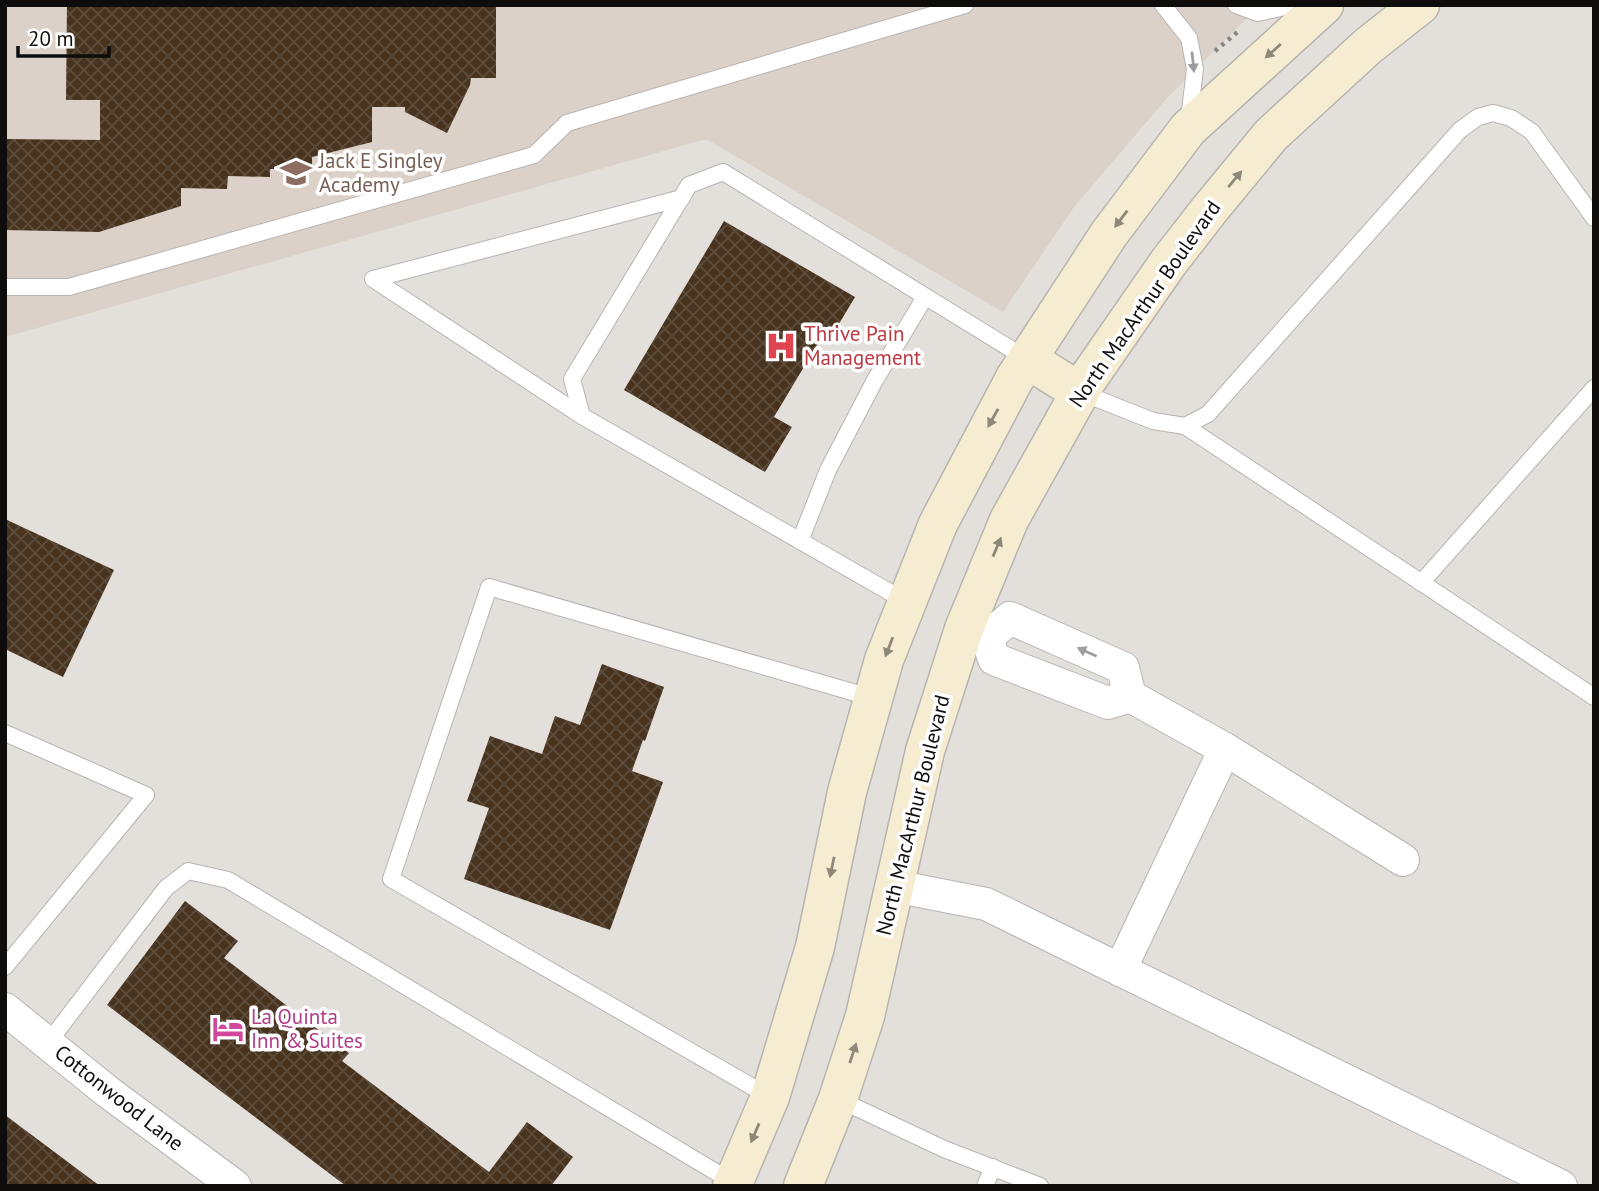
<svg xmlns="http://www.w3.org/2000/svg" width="1599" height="1191" font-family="'PT Sans',sans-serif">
<defs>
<pattern id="building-cross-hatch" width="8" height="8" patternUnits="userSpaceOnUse" patternTransform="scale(1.75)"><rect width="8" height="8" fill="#47331e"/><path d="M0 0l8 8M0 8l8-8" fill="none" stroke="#5d4d3c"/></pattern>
</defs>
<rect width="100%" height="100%" fill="#e3dfdb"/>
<!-- built -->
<path fill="#dbd1c8" d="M5 5H1260L1167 98 1074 207 1003 312 706 139 5 337Z"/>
<!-- building -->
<g fill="url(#building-cross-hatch)">
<path d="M67 5H496V78H471L470 85 447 133 405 112V107H372V142L312 157V169H270V177L228 176 227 189 181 188V206L99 232 5 230V139L100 140V100H66Z"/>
<path d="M724 221 855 297 827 344 820 340 774 417 792 427 765 472 624 390Z"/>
<path d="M5 519 114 570 63 677 5 649Z"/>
<path d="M602 664 664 687 645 741 643 740 632 771 663 782 610 930 464 879 489 808 467 801 490 736 542 754 555 716 580 725Z"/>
<path d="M185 901 238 941 224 958 349 1053 342 1061 489 1172 527 1122 573 1157 551 1186H346L107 1005Z"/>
<path d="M5 1115 100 1186H5Z"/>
</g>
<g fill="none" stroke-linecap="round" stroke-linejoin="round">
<defs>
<g id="lane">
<path d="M1163 5 1189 38 1195 69 1189 119"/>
<path d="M1236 5 1258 13 1293 5"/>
<path d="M5 287H69L534 155 567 123 965 5"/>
<path d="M1080 392 1153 421 1185 426 1594 697"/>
<path d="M582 416 373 279 682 198"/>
<path d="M1185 426 1208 414 1460 130 1478 117 1493 113 1511 118 1532 132 1594 218"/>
<path d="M800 541 828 470 875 380 925 297"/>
<path d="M1421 583 1594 388"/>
<path d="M907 602 582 416 572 379 689 185 723 172 1027 359"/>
<path d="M5 733 146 795 5 967"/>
<path d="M48 1043 166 888 188 871 228 880 734 1183"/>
<path d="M770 1097 391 879 489 587 873 698"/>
<path d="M838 1099 944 1149 1040 1186"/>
<path d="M985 1186 993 1167"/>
</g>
<g id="street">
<path d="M987 638 1010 618 1123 668 1130 696 1225 749 1403 860"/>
<path d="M987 638 994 659 1108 703 1130 696"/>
<path d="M894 886 986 904 1561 1186"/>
<path d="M1120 970 1225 749"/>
<path d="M5 1009 108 1092 235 1186"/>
</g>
<g id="secondary">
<path d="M1027 359 1080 392"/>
<path d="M732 1186 770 1097 815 947 847 792 884 660 938 524 1015 378 1109 234 1188 129 1324 5"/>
<path d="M803 1186 838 1099 865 1016 925 751 964 629 1009 520 1087 380 1168 263 1210 209 1271 135 1368 46 1420 5"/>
</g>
</defs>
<!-- lane casing -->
<use href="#lane" stroke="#b8b4b1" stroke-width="18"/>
<!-- street casing -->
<use href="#street" stroke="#b8b4b1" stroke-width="34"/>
<!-- secondary casing -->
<use href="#secondary" stroke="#b8b4b1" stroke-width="41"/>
<!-- path -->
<path stroke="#898683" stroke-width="4.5" stroke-dasharray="3.5 5" stroke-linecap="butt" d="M1215 51 1240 30"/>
<!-- lane -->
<use href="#lane" stroke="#fff" stroke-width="16"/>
<!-- street -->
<use href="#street" stroke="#fff" stroke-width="32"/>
<!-- secondary -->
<use href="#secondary" stroke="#f5ecd1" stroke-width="38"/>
</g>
<!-- one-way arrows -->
<defs><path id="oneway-solid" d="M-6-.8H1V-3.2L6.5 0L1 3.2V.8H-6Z" transform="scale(1.75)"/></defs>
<g fill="#8e8878">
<use href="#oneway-solid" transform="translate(1273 51) rotate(138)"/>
<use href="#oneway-solid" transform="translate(1235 179) rotate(-50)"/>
<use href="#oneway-solid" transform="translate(1121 219) rotate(127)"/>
<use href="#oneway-solid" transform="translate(993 418) rotate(119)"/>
<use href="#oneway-solid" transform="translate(997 547) rotate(-67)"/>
<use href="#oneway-solid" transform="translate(889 647) rotate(111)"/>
<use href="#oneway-solid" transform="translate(832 867) rotate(102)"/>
<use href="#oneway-solid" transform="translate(853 1053) rotate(-72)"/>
<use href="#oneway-solid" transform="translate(755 1133) rotate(113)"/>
</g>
<g fill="#9f9e9e">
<use href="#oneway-solid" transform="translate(1193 62) rotate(84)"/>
<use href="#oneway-solid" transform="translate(1087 652) rotate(-156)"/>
</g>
<!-- icons -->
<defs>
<symbol id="school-bare" viewBox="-9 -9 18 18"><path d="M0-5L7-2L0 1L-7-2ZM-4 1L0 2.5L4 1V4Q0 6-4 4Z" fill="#8d6e63" stroke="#fff" stroke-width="2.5" paint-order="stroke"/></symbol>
<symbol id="hospital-bare" viewBox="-9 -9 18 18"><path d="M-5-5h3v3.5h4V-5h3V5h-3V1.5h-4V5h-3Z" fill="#e0444e" stroke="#fff" stroke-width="2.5" paint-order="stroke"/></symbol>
<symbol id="hotel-bare" viewBox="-9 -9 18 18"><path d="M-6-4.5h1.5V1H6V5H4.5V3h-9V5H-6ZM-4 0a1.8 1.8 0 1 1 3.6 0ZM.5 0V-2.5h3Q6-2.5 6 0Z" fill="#d1479c" stroke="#fff" stroke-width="2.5" paint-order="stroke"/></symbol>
</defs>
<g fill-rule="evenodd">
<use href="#school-bare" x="274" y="151" width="44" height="44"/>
<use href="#hospital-bare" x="759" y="324" width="44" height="44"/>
<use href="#hotel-bare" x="206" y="1007" width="44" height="44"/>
</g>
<g text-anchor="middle" stroke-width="7" stroke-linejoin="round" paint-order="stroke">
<!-- education labels -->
<g font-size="21" fill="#785e54" stroke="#fff" text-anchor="start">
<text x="319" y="168">Jack E Singley<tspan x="319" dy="24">Academy</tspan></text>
</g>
<!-- street labels -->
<g font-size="21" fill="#0f0d0c" stroke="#fff">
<text transform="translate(1145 304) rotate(-55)" y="7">North MacArthur Boulevard</text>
<text transform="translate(913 815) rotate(-76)" y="7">North MacArthur Boulevard</text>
<text transform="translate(119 1098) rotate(38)" y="7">Cottonwood Lane</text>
</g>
<!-- health labels -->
<g font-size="21" fill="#be3a42" stroke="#fff" text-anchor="start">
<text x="804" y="341">Thrive Pain<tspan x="804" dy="24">Management</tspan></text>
</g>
<!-- hotel labels -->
<g font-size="21" fill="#b23c85" stroke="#fff" text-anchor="start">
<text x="251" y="1024">La Quinta<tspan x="251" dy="24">Inn &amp; Suites</tspan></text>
</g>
</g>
<!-- border -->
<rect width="1599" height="1191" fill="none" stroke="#0f0d0c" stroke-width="14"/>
<!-- scale -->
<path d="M18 46v10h91v-10" fill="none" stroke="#0f0d0c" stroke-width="3.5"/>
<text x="28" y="46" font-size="21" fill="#0f0d0c" stroke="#ffffff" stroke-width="5" paint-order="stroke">20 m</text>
</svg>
